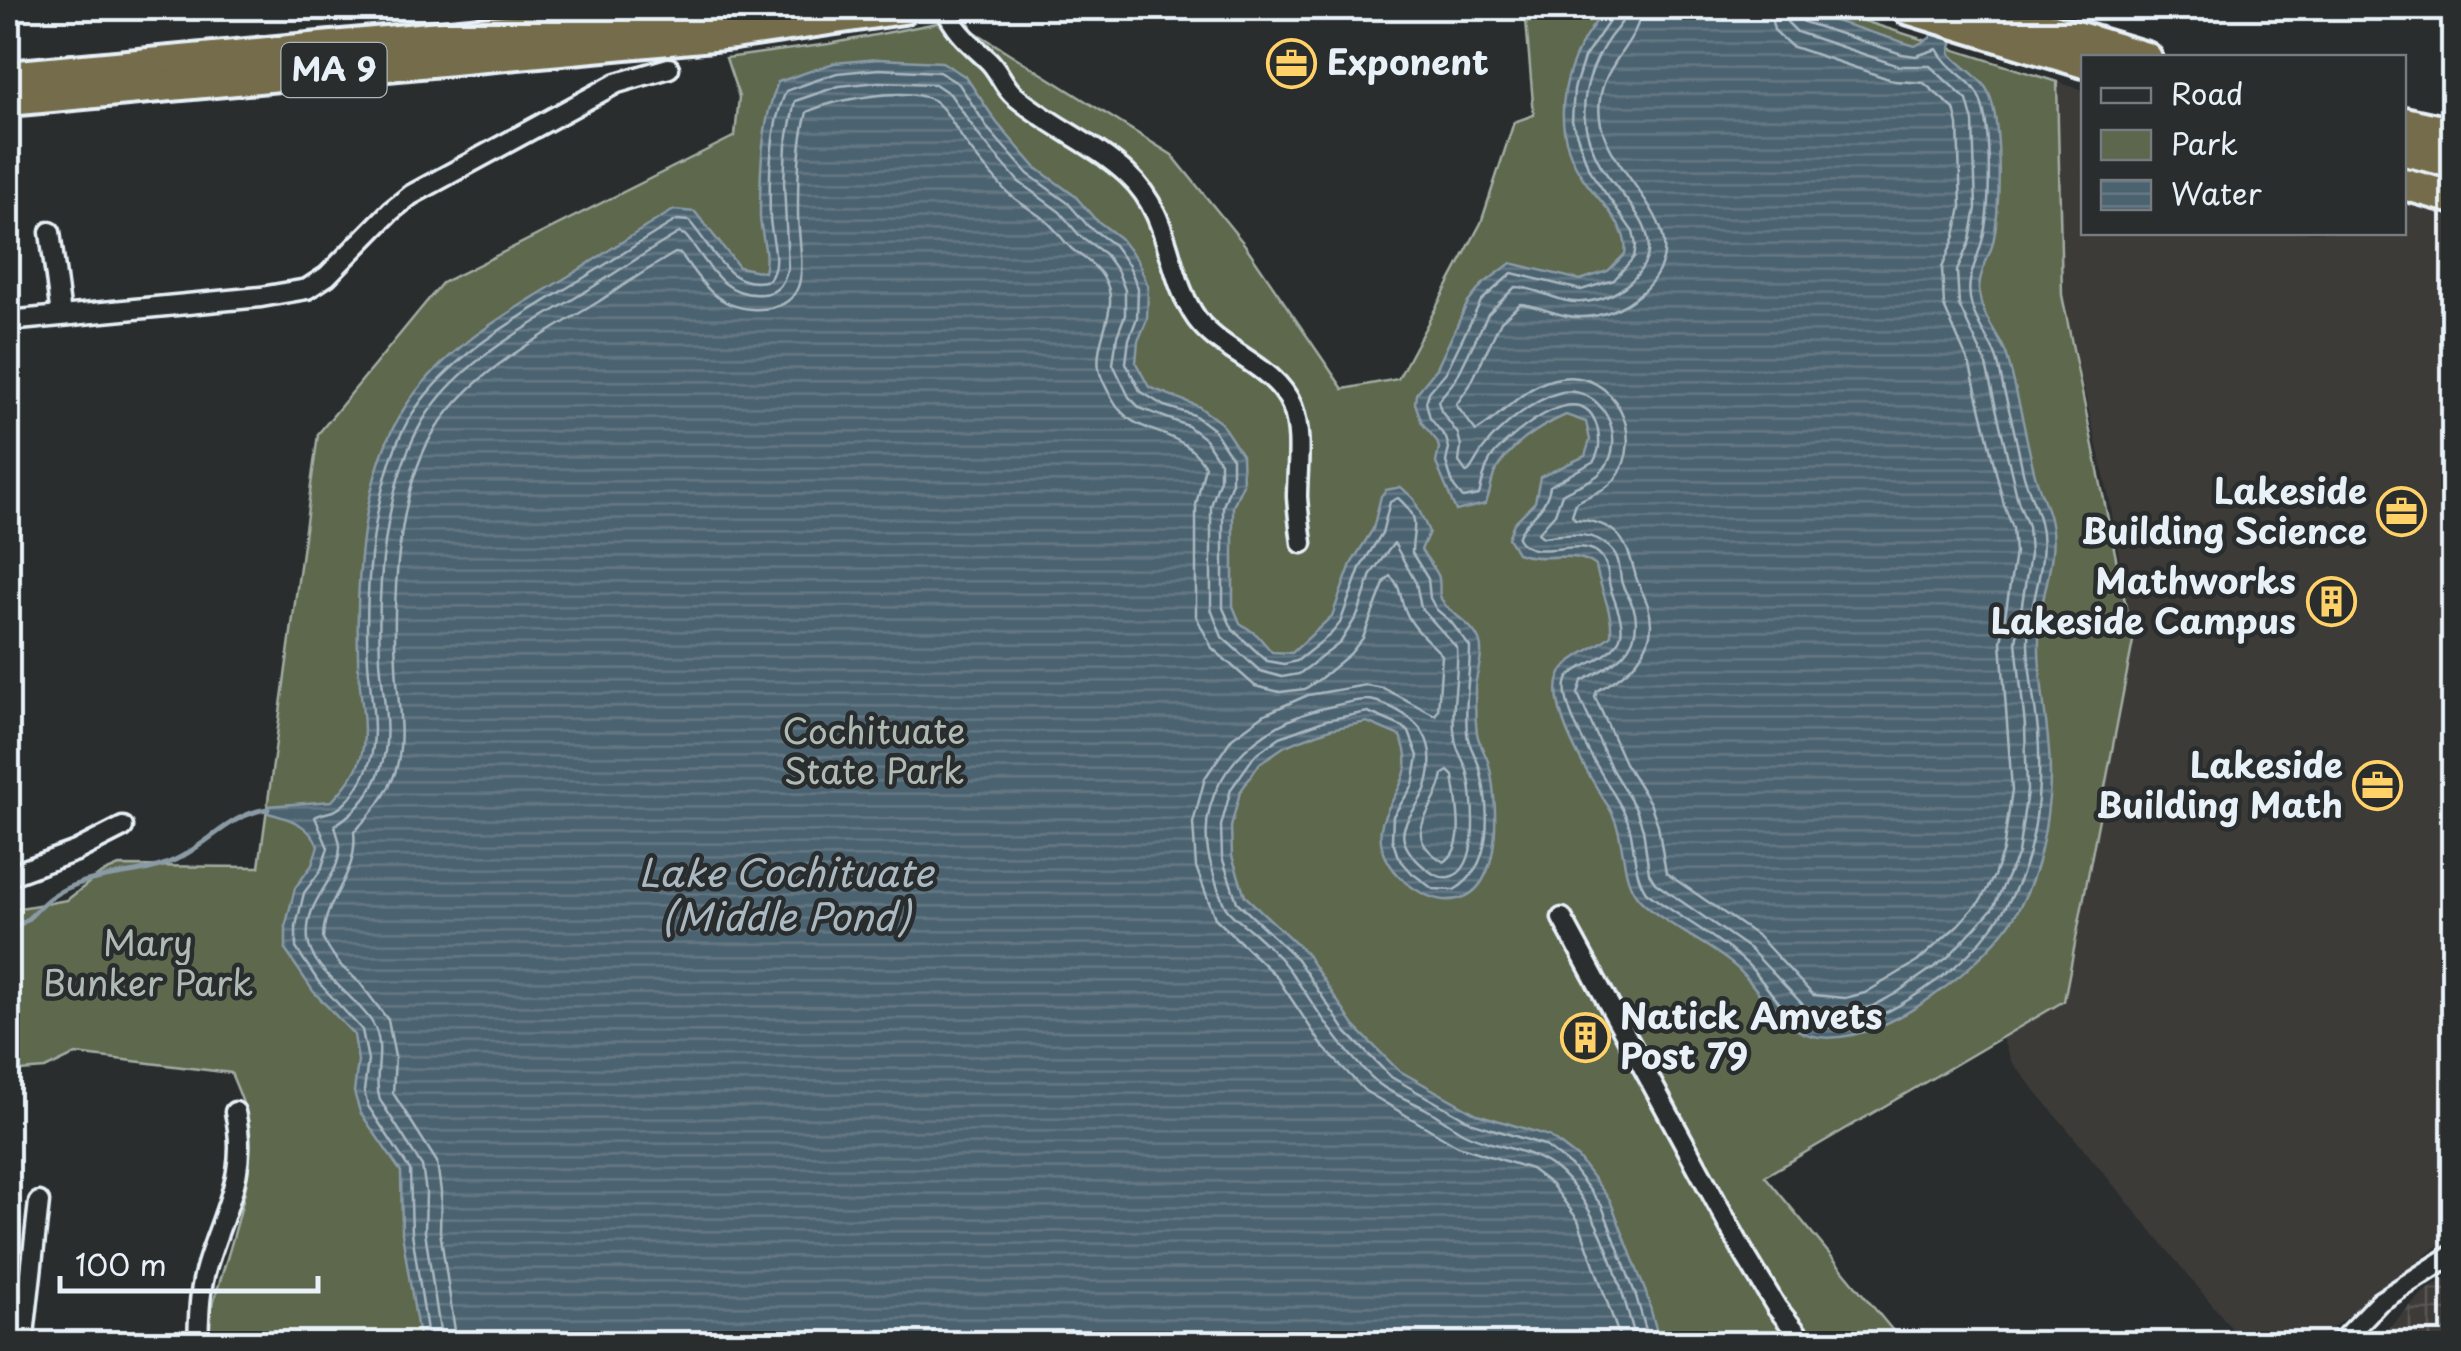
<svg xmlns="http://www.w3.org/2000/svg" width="2461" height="1351" font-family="'Playpen Sans',sans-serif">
<defs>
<pattern id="industrial-grid" width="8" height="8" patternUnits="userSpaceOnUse" patternTransform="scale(2.5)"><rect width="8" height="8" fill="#3e3a39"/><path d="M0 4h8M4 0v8" fill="none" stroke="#5a5756"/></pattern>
<pattern id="water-rules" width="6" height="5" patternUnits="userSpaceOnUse" patternTransform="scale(2.5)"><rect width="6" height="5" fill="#4b626f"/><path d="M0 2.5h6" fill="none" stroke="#657984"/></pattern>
</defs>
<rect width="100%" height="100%" fill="#2a2d2e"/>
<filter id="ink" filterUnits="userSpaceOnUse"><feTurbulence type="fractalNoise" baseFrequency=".01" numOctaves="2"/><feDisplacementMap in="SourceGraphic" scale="20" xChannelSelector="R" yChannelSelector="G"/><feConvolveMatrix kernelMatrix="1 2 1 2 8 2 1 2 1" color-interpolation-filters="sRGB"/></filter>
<g filter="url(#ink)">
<!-- built -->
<path fill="#3e3a39" d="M2057 82 2083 90 2084 232H2404V203L2453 215V1234L2313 1343H2244L2011 1061 2002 1038 2064 1001 2133 641 2110 502 2062 295Z"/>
<!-- industrial -->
<path fill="url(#industrial-grid)" d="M2453 1274V1343H2374L2424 1292Z"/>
<!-- park -->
<path fill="#5d674e" stroke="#a2aca3" stroke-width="2.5" d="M1525 8H1823L2057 82 2062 295 2133 641 2064 1001 1765 1176 1903 1343H210L207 1324C222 1269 258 1179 249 1125 246 1107 238 1090 231 1073L76 1054 45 1069 8 1072V910L67 900 100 874 119 866 259 867 318 434 442 283 735 136 739 97 726 58 829 44 968 17 972 30 1172 155 1245 245 1343 389 1398 379 1481 223 1514 122 1534 115Z"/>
<!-- water -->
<g fill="url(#water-rules)" stroke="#8a9ba6" stroke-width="2.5">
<path d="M1607 8H1793L1915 46 1930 38 1939 8H1960L1950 53C1960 66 1976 73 1986 88 2003 115 2001 215 1992 246 1985 267 1975 280 1981 303 1986 322 2001 338 2007 356 2018 394 2025 433 2034 471 2038 488 2046 503 2050 519 2058 550 2046 581 2041 611 2032 673 2055 735 2049 797 2045 839 2037 880 2014 917 1981 970 1860 1067 1795 1029 1771 1016 1757 986 1737 968 1708 942 1667 927 1640 900 1618 878 1628 837 1608 806 1590 778 1539 698 1564 668 1574 655 1597 648 1611 635 1613 610 1600 590 1596 566 1574 548 1545 564 1517 553L1508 538 1514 523 1535 502 1540 477 1585 456 1590 440 1586 422 1566 415C1540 426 1508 447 1495 472 1490 483 1491 494 1485 504L1456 511 1436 463 1439 448 1437 441 1422 423 1415 403 1416 394 1437 368 1467 304 1482 285 1511 263 1580 280 1608 271 1625 254C1630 227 1599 201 1585 181 1544 124 1565 56 1607 8Z"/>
<path d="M878 59 942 62 966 77 997 123 1035 167 1075 196 1095 219 1120 238 1138 261 1148 286 1147 320 1138 341 1136 363 1149 387 1198 406 1221 423 1242 455 1243 484 1233 506V606L1240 623 1257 635 1272 652 1292 653 1332 616 1351 564 1373 529 1381 496 1386 490 1401 487 1414 499 1429 532 1421 550C1426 557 1434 567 1438 575 1442 585 1436 594 1444 604 1455 616 1475 626 1480 643 1484 657 1476 673 1475 688 1475 702 1475 719 1477 733 1479 746 1488 756 1490 769 1498 807 1505 904 1444 900 1423 898 1400 881 1389 863 1357 809 1427 791 1400 736L1367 722 1330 729 1285 746 1260 763 1240 792 1231 827 1232 856 1245 896 1305 952 1354 1026 1398 1070 1477 1114 1549 1136 1578 1158 1610 1200 1646 1293 1660 1343H420L402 1234 401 1172 360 1112 354 1092 358 1061 354 1035 313 991 286 951V924L295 888 312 865 318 846C308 824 291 819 268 813V806L332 801C344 788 356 774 361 757 369 726 358 690 358 658 356 579 361 474 405 407 446 345 516 308 577 271 609 250 641 229 674 210L695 212 739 267 764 272C769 254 761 235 760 217 760 172 761 124 778 82L834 63Z"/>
</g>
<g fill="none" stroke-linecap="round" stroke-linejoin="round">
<!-- shore -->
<g stroke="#a9b8c1" stroke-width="2.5">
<path d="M1613 8 1612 17 1584 58 1574 89 1572 121 1589 170 1633 232 1636 245 1634 257 1614 280 1581 290 1512 273 1481 301 1446 372 1429 392 1426 402 1430 418 1446 438 1449 448 1446 462 1454 487 1463 498 1479 495C1483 480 1485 464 1496 452 1517 430 1586 372 1598 431 1600 443 1600 450 1594 461L1550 486C1545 514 1526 516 1518 538 1535 568 1593 526 1606 565 1609 572 1608 580 1610 587 1622 624 1635 640 1591 663 1583 667 1572 671 1567 680 1556 708 1610 786 1624 812 1637 838 1630 868 1646 892 1678 917 1715 935 1745 962 1764 979 1779 1011 1802 1021 1843 1040 1889 1013 1922 991 2020 927 2046 844 2038 731 2035 702 2028 671 2028 641 2029 602 2050 561 2040 522 2036 505 2027 489 2023 472 2017 444 2012 418 2004 391 2001 379 2000 365 1995 354 1988 338 1977 324 1972 307 1964 281 1976 265 1982 241 1991 209 1992 130 1980 99 1972 78 1949 72 1937 49L1916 56 1902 54 1804 22 1798 16 1796 8"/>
<path d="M1626 8C1625 23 1616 28 1608 40 1593 62 1581 94 1585 120 1586 134 1593 152 1600 164 1621 201 1678 238 1630 282 1617 294 1600 301 1582 302 1558 304 1538 287 1515 287L1488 314 1456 379 1438 401 1441 411 1458 434 1461 446 1459 462 1467 473C1474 466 1477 456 1484 448 1500 427 1533 400 1558 393 1602 382 1630 440 1602 471 1593 482 1574 486 1562 494L1555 514 1538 533 1543 537C1566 534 1599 529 1615 554 1621 563 1619 574 1622 584 1626 594 1633 603 1635 613 1642 651 1610 666 1582 681L1578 694 1612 770 1636 809 1643 829 1649 873 1655 883 1750 949 1807 1009 1822 1013H1848L1871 1007 1895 994 1947 958 1993 908 2018 854 2027 791 2025 726 2016 642 2030 554 2028 526 2018 501 1985 361 1959 305 1957 271 1970 240 1976 208 1973 122 1967 100 1930 66H1899L1797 32 1787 22 1784 8"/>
<path d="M1641 8C1640 46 1593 67 1600 119 1608 180 1709 231 1641 293 1624 308 1601 318 1578 317 1557 317 1539 305 1520 304L1501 321 1470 385 1456 405 1476 431C1504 415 1525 383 1560 378 1615 369 1647 437 1615 479 1605 492 1589 494 1576 503L1572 515 1575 519C1619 523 1626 539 1636 577 1639 587 1645 596 1648 606 1661 647 1629 674 1597 691L1595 697 1625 763 1650 803 1658 825 1666 873 1759 937 1813 995 1845 998 1865 993 1917 962 1958 925 1981 900 1994 876 2003 850 2012 790 2001 642 2015 553 2013 528 2004 505 1970 366 1944 306 1942 268 1955 236 1961 207 1958 125 1954 109 1924 83 1895 81 1791 46 1774 30 1769 8"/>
<path d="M1448 771 1453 776C1456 800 1468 847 1444 862 1396 833 1437 814 1443 774Z"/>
<path d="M429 1344 412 1233 410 1170 368 1106 364 1091 368 1060 362 1030 320 984 296 948V926L304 893 321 870 328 848 315 817C321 813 329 813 336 810 351 802 365 777 370 761 379 730 370 694 368 662 364 590 373 472 414 411 454 352 521 316 580 280 612 261 644 239 677 220L689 221C712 246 728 292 769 280 782 262 771 239 770 218 769 177 769 129 786 91L837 73 879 69 939 72 959 84 989 130 1028 174 1068 203 1088 226 1114 245 1129 266 1138 288 1137 318 1129 339 1126 363 1140 391 1164 406 1194 415 1214 430 1232 458V482L1223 506V608L1233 630 1267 661 1284 664 1297 661 1331 634 1340 623 1360 568 1382 533 1390 502 1398 498C1423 520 1412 526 1412 553L1428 579 1430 598 1436 609 1451 622 1470 647C1470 676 1464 703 1467 733 1468 746 1477 757 1480 769 1490 809 1494 868 1454 890L1433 889 1412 873 1398 857 1392 839 1393 816 1413 785 1418 756 1409 732 1403 727 1368 712 1326 720 1280 737 1255 755 1231 789 1221 826 1222 857 1237 902 1297 959 1346 1032 1391 1077 1473 1123 1544 1145 1571 1166 1602 1206 1636 1296 1650 1344"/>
<path d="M442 1344 425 1232 426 1192 422 1166 380 1100C372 1076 387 1049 373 1024 358 997 311 971 308 940 304 898 339 882 340 847 340 840 336 832 335 825 356 812 373 792 381 767 393 734 382 694 380 660 377 587 384 487 422 422 458 361 530 326 588 290 618 271 648 251 679 233L685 235C708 261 720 298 763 294 779 293 784 282 788 268L784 182 786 145 795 101 839 86 879 82 935 84 950 94 980 137 1019 182 1060 212 1079 235 1105 254 1118 272 1125 290V315L1117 336 1113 364 1129 397 1140 408 1188 426 1205 439 1220 462V479L1211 506V609L1222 637 1260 671 1282 677 1299 674 1340 643 1358 614 1371 574 1394 543 1416 583 1421 608 1457 648C1459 678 1450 708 1455 738 1456 751 1465 761 1468 774 1473 796 1482 871 1449 877 1439 879 1430 872 1423 866 1382 831 1416 817 1426 787 1440 741 1420 717 1378 702 1364 697 1347 703 1333 706 1259 720 1188 783 1211 865 1215 878 1219 896 1226 908 1233 918 1245 925 1254 933 1269 946 1284 961 1295 978 1321 1015 1344 1054 1379 1084 1393 1095 1410 1100 1426 1109 1439 1116 1451 1126 1464 1133 1496 1149 1532 1147 1561 1173 1602 1212 1622 1290 1637 1344"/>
<path d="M457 1344 440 1231 441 1192 437 1162 393 1093 395 1057 388 1020 360 983 340 965 323 940C323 897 359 877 354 832 371 814 388 795 396 770 406 736 397 699 396 664 392 596 398 484 437 427 475 370 541 337 598 302 624 285 649 268 675 253L681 254C699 280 716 307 751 309 820 313 798 254 798 212 798 180 798 144 807 112 833 100 906 86 933 100 946 108 956 130 965 142 977 159 991 174 1004 189 1016 202 1033 210 1046 221 1056 229 1063 241 1072 249 1084 259 1098 266 1105 280 1121 308 1094 338 1099 369 1101 381 1109 393 1115 403 1136 439 1179 424 1205 466L1196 505V616L1212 648 1255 686 1280 692 1305 689 1321 678 1350 654 1363 638 1385 581 1390 576C1402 586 1399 598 1406 612 1413 629 1429 641 1442 655L1438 711 1435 715 1383 688 1366 685 1308 695 1265 714 1232 738 1205 778 1193 823 1196 867 1215 918 1276 976 1324 1048 1365 1091 1458 1146 1531 1169 1552 1185 1578 1220 1622 1344"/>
</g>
<!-- stream -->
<path stroke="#8a9ba6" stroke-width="5" d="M8 929C29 924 34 910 50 898 89 870 133 880 175 860 209 844 230 814 268 809"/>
<defs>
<g id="minor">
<path d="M945 8C956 32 969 42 988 60 999 70 1003 86 1015 96 1050 126 1095 144 1128 175 1173 217 1165 274 1197 319 1222 353 1275 365 1292 406 1303 435 1297 467 1297 497 1298 512 1300 528 1302 543"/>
<path d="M50 232 61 315"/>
<path d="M8 321 261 297 307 289 327 276 391 211 411 195 617 83 669 68"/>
<path d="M8 876 76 851 123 827"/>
<path d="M1562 918 1745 1255 1777 1308 1806 1344"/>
<path d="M23 1344 39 1202"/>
<path d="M198 1344C199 1317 199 1290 207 1265 224 1209 249 1173 235 1112"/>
<path d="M2339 1344 2379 1302 2454 1254"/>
</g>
<g id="trunk">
<path d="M1907 8 2084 62"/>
<path d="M1980 8 2146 58"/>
<path d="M8 77 752 8"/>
<path d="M8 100 734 33 903 8"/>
<path d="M2404 123 2454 134"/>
<path d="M2404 150 2454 162"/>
<path d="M2404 184 2454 198"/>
</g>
</defs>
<!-- minor casing -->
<use href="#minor" stroke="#e8f1f8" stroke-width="25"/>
<!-- trunk casing -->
<use href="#trunk" stroke="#e8f1f8" stroke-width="38"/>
<!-- minor -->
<use href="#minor" stroke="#2a2d2e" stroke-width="18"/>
<!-- trunk -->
<use href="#trunk" stroke="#746c4b" stroke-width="30"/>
</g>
</g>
<!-- icons -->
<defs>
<symbol id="office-ring" viewBox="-11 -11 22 22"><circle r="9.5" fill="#2a2d2e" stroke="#ffd166" stroke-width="1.5"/><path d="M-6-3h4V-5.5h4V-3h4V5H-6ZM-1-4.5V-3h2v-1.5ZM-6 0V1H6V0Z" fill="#ffd166"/></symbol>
<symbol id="building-ring" viewBox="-11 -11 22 22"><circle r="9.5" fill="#2a2d2e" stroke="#ffd166" stroke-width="1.5"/><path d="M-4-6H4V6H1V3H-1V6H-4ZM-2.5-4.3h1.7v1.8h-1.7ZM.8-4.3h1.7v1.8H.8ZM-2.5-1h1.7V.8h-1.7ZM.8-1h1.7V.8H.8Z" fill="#ffd166"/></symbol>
</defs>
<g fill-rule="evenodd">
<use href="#office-ring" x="1264" y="36" width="55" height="55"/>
<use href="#office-ring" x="2374" y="484" width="55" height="55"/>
<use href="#building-ring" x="2304" y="574" width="55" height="55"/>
<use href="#office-ring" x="2350" y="758" width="55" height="55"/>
<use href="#building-ring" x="1558" y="1010" width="55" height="55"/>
</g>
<g text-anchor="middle" stroke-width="9" stroke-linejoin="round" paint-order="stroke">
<!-- shield labels -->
<rect fill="#2a2d2e" stroke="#afb6bb" stroke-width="2.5" x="281.5" y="43" width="105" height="54" rx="8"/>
<g font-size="32" font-weight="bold" fill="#e8f1f8">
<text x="334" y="81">MA 9</text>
</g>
<!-- poi labels -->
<g font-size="35" font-weight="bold" fill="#e8f1f8" stroke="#2a2d2e" text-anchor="end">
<text x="1327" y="75" text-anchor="start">Exponent</text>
<text x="2367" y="504">Lakeside<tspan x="2367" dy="40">Building Science</tspan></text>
<text x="2296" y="594">Mathworks<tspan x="2296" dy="40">Lakeside Campus</tspan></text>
<text x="2343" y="778">Lakeside<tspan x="2343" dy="40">Building Math</tspan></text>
<text x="1620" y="1029" text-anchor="start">Natick Amvets<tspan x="1620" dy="40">Post 79</tspan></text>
</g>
<!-- park labels -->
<g font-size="35" fill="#b0bab4" stroke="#2a2d2e">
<text x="874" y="744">Cochituate<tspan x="874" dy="40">State Park</tspan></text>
<text x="148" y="956">Mary<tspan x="148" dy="40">Bunker Park</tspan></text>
</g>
<!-- water labels -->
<g font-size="38" font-style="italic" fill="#a9b8c1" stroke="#2a2d2e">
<text x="786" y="887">Lake Cochituate<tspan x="786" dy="44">(Middle Pond)</tspan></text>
</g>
</g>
<!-- margin -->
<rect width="2461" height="1351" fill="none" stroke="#2a2d2e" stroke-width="40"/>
<rect x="20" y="20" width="2421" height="1311" fill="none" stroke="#e8f1f8" stroke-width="4" filter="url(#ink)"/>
<!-- legend -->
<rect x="2081" y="55" width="325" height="180" fill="#2a2d2e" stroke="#767b7f" stroke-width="2.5"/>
<rect x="2101" y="88" width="50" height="15" fill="#2a2d2e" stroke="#767b7f" stroke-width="2.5"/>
<text x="2171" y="105" font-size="30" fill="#e8f1f8">Road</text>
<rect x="2101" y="130" width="50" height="30" fill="#5d674e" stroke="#767b7f" stroke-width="2.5"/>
<text x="2171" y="155" font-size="30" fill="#e8f1f8">Park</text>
<rect x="2101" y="180" width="50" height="30" fill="url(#water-rules)" stroke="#767b7f" stroke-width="2.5"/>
<text x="2171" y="205" font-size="30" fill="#e8f1f8">Water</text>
<!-- scale -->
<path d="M60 1276v15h258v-15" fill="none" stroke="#e8f1f8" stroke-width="5"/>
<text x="75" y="1276" font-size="30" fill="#e8f1f8" stroke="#2a2d2e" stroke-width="8" paint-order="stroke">100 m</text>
</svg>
